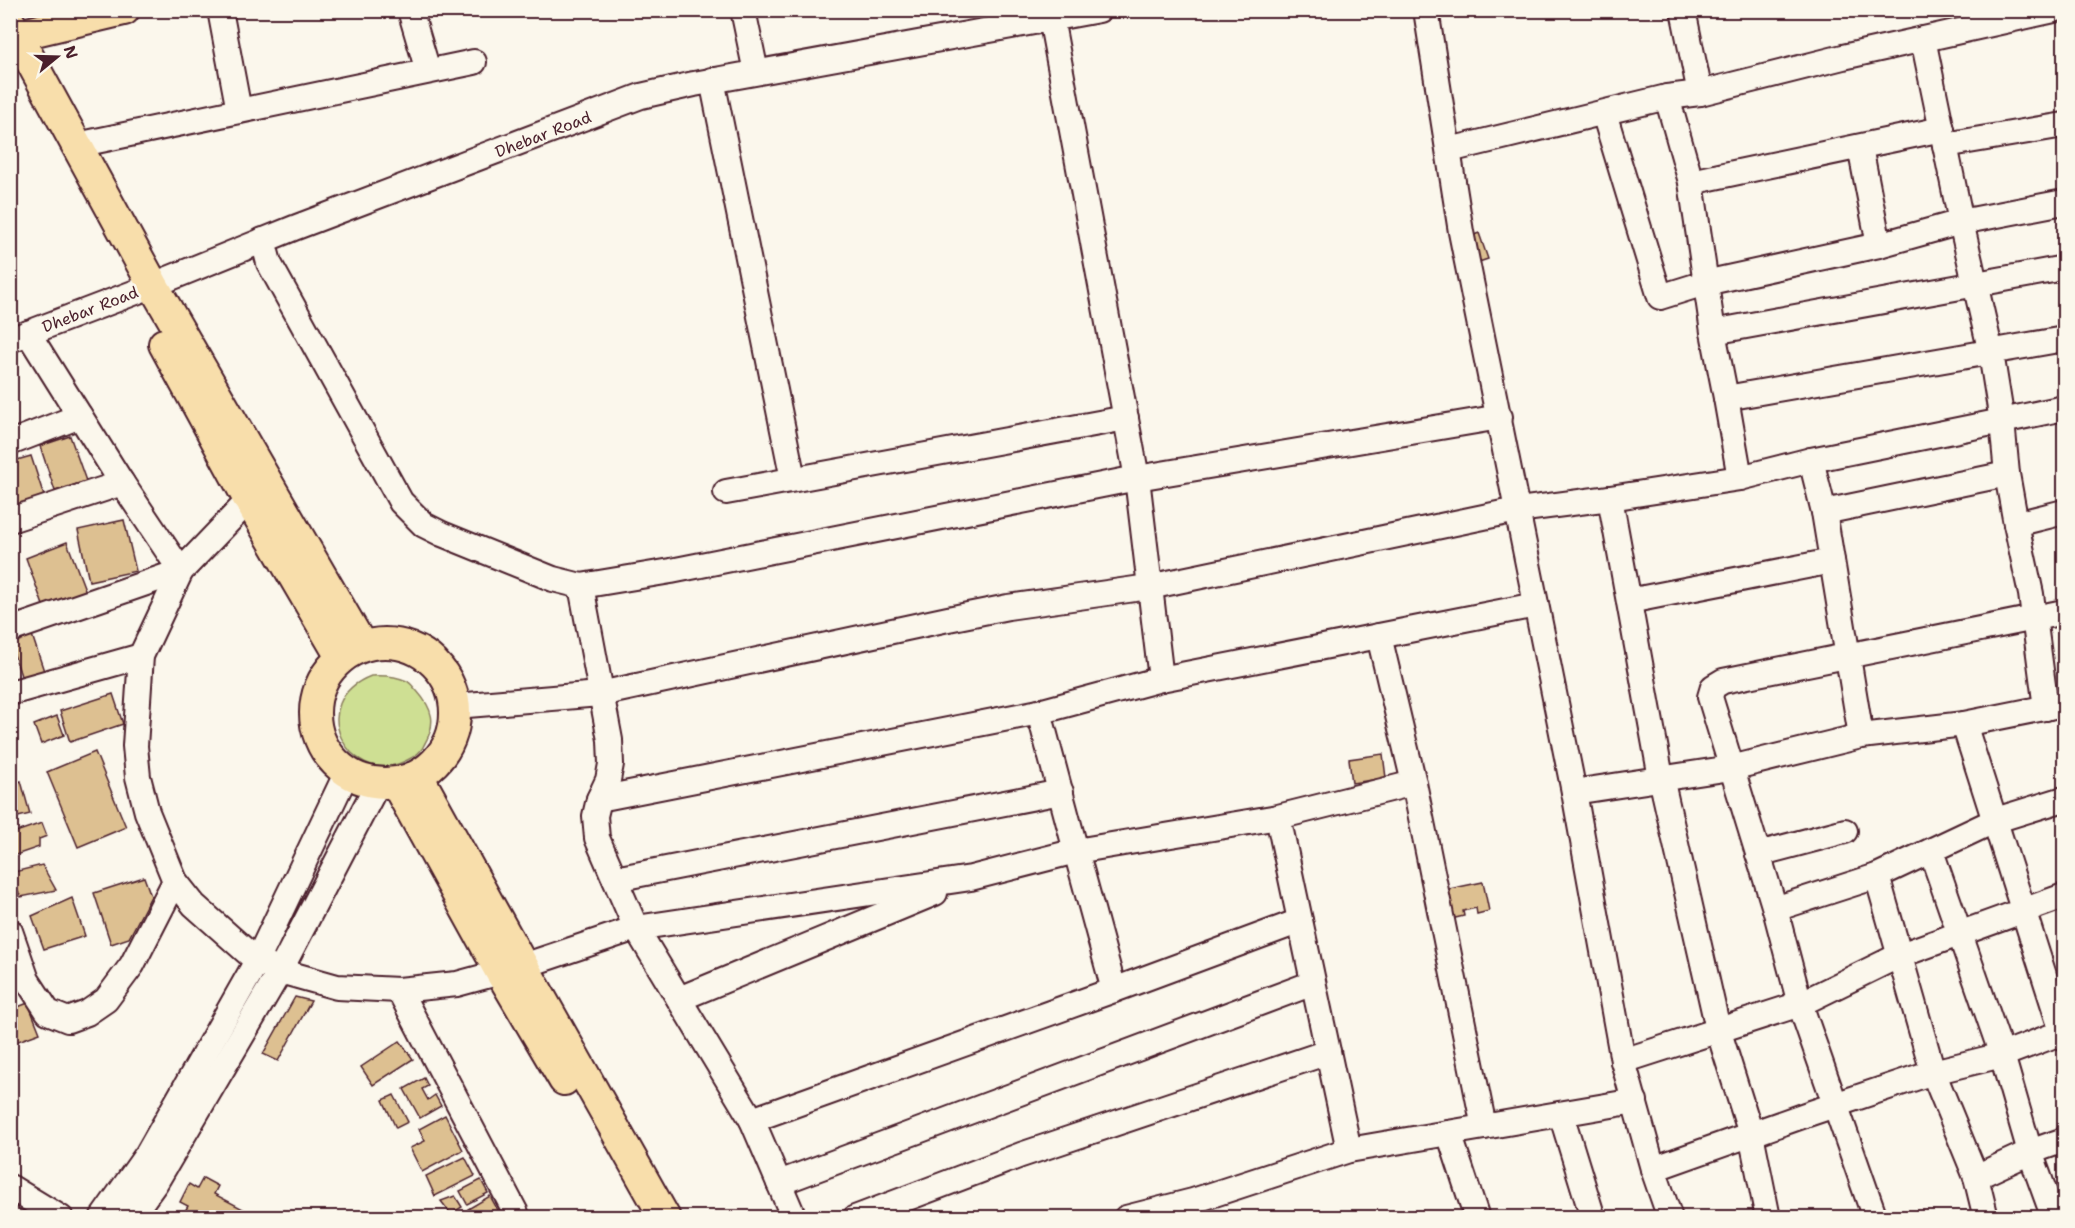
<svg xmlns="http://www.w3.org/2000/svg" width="2075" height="1228" font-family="'Shantell Sans',sans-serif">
<rect width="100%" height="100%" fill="#fbf7ec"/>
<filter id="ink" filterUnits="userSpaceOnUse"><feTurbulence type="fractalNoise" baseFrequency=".0167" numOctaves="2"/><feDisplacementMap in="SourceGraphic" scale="12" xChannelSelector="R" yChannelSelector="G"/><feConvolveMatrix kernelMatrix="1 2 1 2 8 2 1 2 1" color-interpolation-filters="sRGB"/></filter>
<g filter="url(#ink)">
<!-- green -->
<path fill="#cedf93" stroke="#8c7f5f" stroke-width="1.5" d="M371 676C383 675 396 676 407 681 411 683 414 688 417 691 433 709 437 723 424 745 420 754 412 758 403 762 348 786 304 702 371 676Z"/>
<!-- building -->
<g fill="#ddc091" stroke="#4a1f2b" stroke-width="1.5">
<path d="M1479 233 1488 259 1473 264 1464 239Z"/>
<path d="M70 436 86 481 55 491 40 446Z"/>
<path d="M31 456 44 496 10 507V462Z"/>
<path d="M124 520 136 571 89 581 78 530Z"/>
<path d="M67 542 86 592 44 608 26 558Z"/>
<path d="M30 629 45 674 23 682 10 642V635Z"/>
<path d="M113 694 123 724 70 742 60 711Z"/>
<path d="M57 716 64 735 41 744 34 725Z"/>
<path d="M10 743 18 765 10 768Z"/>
<path d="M95 752 126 827 78 847 47 772Z"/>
<path d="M1383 754 1386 778 1352 783 1349 759Z"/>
<path d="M21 781 30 814 10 819V784Z"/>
<path d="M42 823 47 836 39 839V847L10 857V834Z"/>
<path d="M42 865 56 890 21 897 10 878V873Z"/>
<path d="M144 877 151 896 129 938 111 944 94 893Z"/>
<path d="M1483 882 1489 911 1477 914 1476 908 1463 911 1464 916 1451 919 1444 890Z"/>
<path d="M72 898 85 936 44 949 32 916Z"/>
<path d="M295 997 311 1001 278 1061 263 1054Z"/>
<path d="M28 1003 40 1033 10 1044V1010Z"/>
<path d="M400 1041 413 1059 373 1085 361 1067Z"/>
<path d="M424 1078 428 1086 422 1089 428 1100 435 1095 441 1106 420 1118 404 1089Z"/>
<path d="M394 1095 408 1122 396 1128 383 1100Z"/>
<path d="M445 1115 463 1150 422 1172 410 1148 425 1141 419 1129Z"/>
<path d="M465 1157 475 1176 435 1196 426 1176Z"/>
<path d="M203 1178 218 1186 214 1194 245 1210 241 1218H181L188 1206 180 1202 189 1184 197 1189Z"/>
<path d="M481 1180 488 1193 467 1204 460 1191Z"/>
<path d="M455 1196 462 1207 451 1214 441 1201Z"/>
<path d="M490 1196 500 1214 493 1218H473L468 1209Z"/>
</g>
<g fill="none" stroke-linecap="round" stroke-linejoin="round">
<defs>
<g id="minor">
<path d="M220 10 239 111"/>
<path d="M410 10 428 71"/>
<path d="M743 10 756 72"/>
<path d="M1426 10 1461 232 1574 792 1623 1061 1653 1169 1670 1218"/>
<path d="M1683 10 1700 93"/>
<path d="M1051 18 1137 478 1161 679"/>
<path d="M1923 39 1961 222 1991 353 2002 421 2064 408"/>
<path d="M712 80 793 479"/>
<path d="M1667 97 1691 182 1713 332 2064 268"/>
<path d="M1604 113 1660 297 1705 283 1879 245 1961 222 2064 202"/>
<path d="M77 145 474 62"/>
<path d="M1945 145 2064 125"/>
<path d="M1860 147 1879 245"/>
<path d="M1449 150 1667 97 1700 93 1843 57 2054 10"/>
<path d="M1691 182 1942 129"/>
<path d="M263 240 269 263 401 502 424 525 442 534 553 579 581 586 671 571 1137 478 1500 417"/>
<path d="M1713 332 1726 398 2064 339"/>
<path d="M10 340 136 292 294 228 641 96 694 84 1099 10"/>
<path d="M1726 398 1740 478 1811 460 1824 512 1861 736"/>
<path d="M10 443 80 416"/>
<path d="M1811 460 2002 421 2007 474 2016 524 2031 594 2046 708"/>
<path d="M726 492 1126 418"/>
<path d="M1610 498 1740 478"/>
<path d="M249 500 181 571 141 656 135 746 138 777 147 812 175 881 194 905 257 961 280 971 337 987 399 990 457 984 523 966 636 928 971 878 1076 851 1039 712"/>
<path d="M1824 512 2007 474"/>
<path d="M10 520 122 483"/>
<path d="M2016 524 2064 512"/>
<path d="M581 586 610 740 611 764 608 780 599 799 595 816 597 838 636 928 752 1120 794 1218"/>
<path d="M1629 601 1832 561"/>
<path d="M10 630 181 571 122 483 28 333"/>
<path d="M1379 636 1414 783 1484 1127"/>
<path d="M10 693 141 656"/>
<path d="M455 706 600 694 948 619 1008 607 1149 587 1517 510 1610 498 1661 778 1718 1029 1751 1134 1768 1218"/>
<path d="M1964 724 2064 1038"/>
<path d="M1574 792 1731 768 1861 736 1964 724 2064 704"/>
<path d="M599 799 1039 712 1161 679 1536 605"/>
<path d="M1931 851 2002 1055 2030 1152 2054 1218"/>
<path d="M1758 854 1845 831"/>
<path d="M1877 876 1933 1072 1976 1177"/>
<path d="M615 879 1061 792"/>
<path d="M1775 909 1877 876 1996 820 2064 799"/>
<path d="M10 931 27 980 48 1012 68 1020 87 1013 106 1000 132 965 175 881"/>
<path d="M399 990 516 1213"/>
<path d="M1114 990 1300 921"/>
<path d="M679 999 935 893"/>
<path d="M1623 1061 1800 1004 1898 956 2064 896"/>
<path d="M1561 1114 1593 1218"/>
<path d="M752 1120 1114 990 1076 851 1278 817"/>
<path d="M1449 1133 1477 1218"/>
<path d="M1349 1150 1278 817 1414 783"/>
<path d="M1653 1169 1805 1115 1933 1072 2002 1055 2063 1032"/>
<path d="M779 1183 1313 983"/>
<path d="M10 1187 61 1218"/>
<path d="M102 1218 148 1153 257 961 347 772"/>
<path d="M130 1218 156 1182 280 971 378 783"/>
<path d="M855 1218 1021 1155 1328 1052"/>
<path d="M1126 1218 1193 1201 1349 1150 1635 1101"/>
<path d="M1875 1218 1800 1004 1775 909 1710 697 1713 687 1723 681 2064 612"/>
<path d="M1986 1218 1976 1177 2030 1152 2064 1140"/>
</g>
<g id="major">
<path d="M10 23 153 285 362 646"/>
<path d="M10 37 124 10"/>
<path d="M164 344 249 500 341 657"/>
<circle cx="385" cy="713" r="70"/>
<path d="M418 776 523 966 665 1218"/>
<path d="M396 783 501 973 564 1080"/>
</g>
</defs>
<!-- minor casing -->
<use href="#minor" stroke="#4a1f2b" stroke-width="28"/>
<!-- major casing -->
<use href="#major" stroke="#4a1f2b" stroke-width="34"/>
<!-- minor -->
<use href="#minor" stroke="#fbf7ec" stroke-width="24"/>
<!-- major -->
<use href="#major" stroke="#f8deab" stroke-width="30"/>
</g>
</g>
<g text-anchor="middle" stroke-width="5" stroke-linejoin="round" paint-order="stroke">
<!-- street labels -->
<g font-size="16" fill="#4a1f2b" stroke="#fbf7ec">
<text transform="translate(543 134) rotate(-21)" y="6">Dhebar Road</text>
<text transform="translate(90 309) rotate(-21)" y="6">Dhebar Road</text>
</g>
</g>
<!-- margin -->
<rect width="2075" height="1228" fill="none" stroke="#fbf7ec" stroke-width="36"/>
<rect x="18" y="18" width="2039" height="1192" fill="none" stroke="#4a1f2b" stroke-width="2" filter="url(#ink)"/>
<!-- north arrow -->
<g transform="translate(57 57) rotate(71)" stroke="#fbf7ec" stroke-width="4.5" paint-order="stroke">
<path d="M0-4.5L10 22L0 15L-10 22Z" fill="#4a1f2b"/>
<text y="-9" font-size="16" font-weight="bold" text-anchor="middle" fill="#4a1f2b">N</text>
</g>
</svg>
